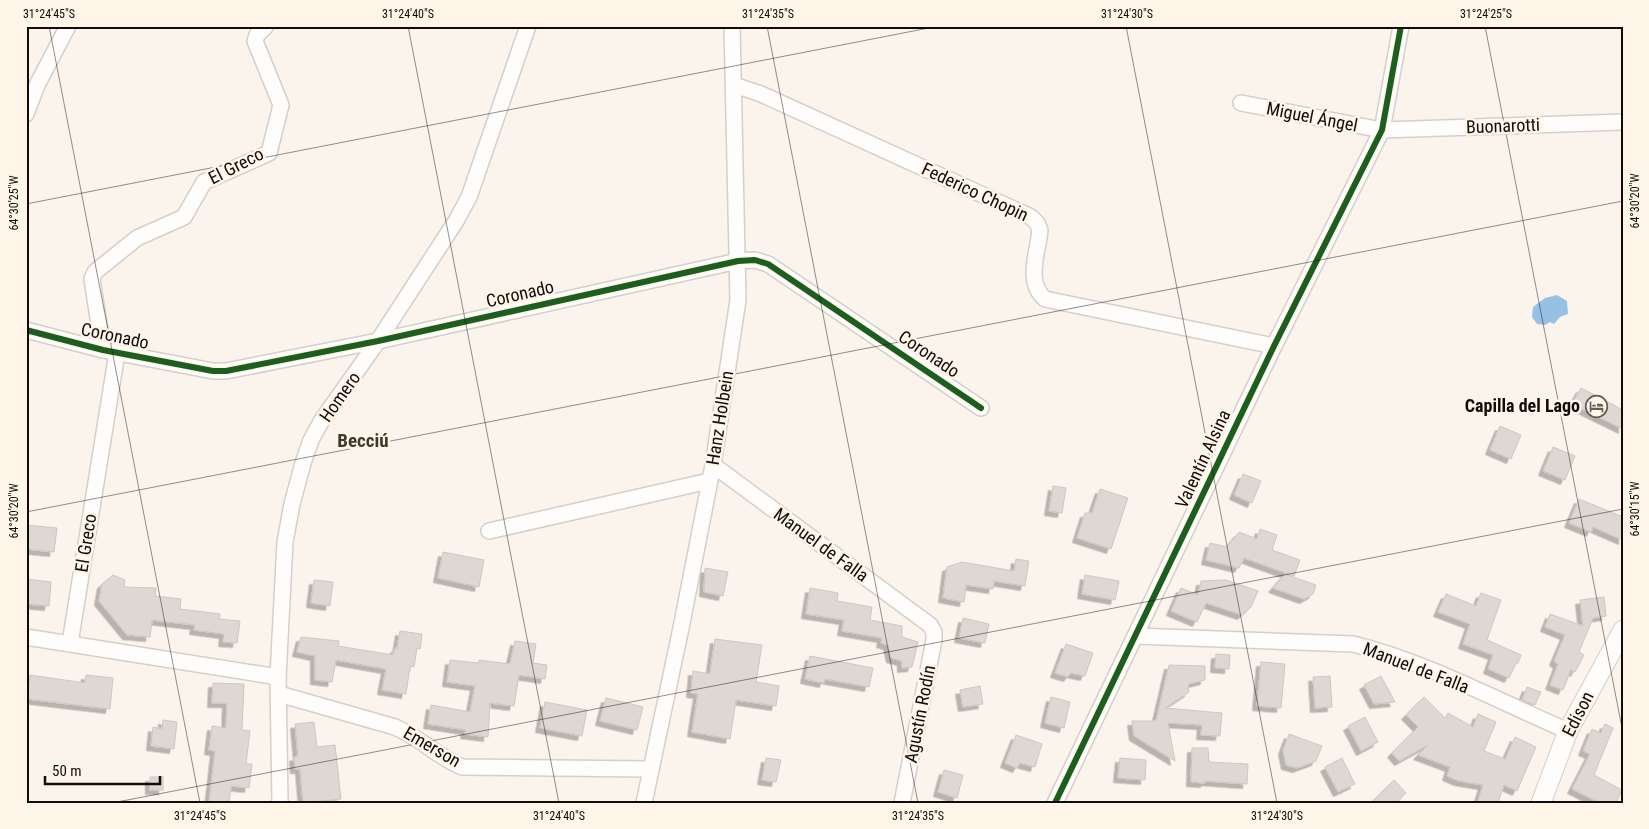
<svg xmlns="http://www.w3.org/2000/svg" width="1649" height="829" font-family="'Roboto Condensed',sans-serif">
<defs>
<filter id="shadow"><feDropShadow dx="-4.5" dy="4.5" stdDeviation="0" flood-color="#0004"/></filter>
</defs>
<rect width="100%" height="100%" fill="#faf4ed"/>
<!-- water -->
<path fill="#97c1e4" d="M1557 295 1567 301 1568 314 1560 317 1554 324 1550 322 1545 325 1537 324 1532 317 1533 307 1545 298Z"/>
<!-- building -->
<g fill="#ddd8d3" stroke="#cbc7c2" filter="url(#shadow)">
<path d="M1581 388 1623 410V429L1572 404Z"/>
<path d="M1500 426 1521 435 1511 459 1490 450Z"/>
<path d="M1553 447 1575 456 1565 480 1543 471Z"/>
<path d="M1243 474 1261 481 1252 503 1234 495Z"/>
<path d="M1053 486 1066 488 1062 513 1049 511Z"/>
<path d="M1100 489 1128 498 1111 549 1077 538 1085 513H1092Z"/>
<path d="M1579 499 1623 517V540L1593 527 1591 532 1569 523Z"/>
<path d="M26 525 57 528 54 552 26 549Z"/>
<path d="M1260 529 1277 535 1272 550 1300 560 1294 576 1244 558 1239 568 1206 560 1210 543 1227 547 1239 532 1257 539Z"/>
<path d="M443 552 484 560 479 587 438 578Z"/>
<path d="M1016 559 1029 561 1025 586 994 581 993 589 966 585 964 602 943 598 947 567 962 562 1014 571Z"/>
<path d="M705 568 728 572 723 596 704 592Z"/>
<path d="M1285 574 1316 585 1313 594 1304 599 1273 588Z"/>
<path d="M113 575 125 580 124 587 156 588 155 596 181 599 180 609 220 614 219 619 240 621 237 643 223 642 224 634 194 630 195 625 152 620 150 637 127 635 99 601 102 584Z"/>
<path d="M1085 575 1119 581 1115 600 1082 594Z"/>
<path d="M26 579 51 582 49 606 26 604Z"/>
<path d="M314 580 333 582 330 606 311 603Z"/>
<path d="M1226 580 1258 591 1251 607 1242 615 1206 603 1197 622 1171 611 1181 588 1198 595 1201 581Z"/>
<path d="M810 588 838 593 837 601 872 607 870 620 902 626V637L918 642 912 667 902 668V661L891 658 888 645 881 643 882 638 842 631 844 620 806 614Z"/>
<path d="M1481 593 1501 600 1487 640 1521 655 1518 663H1516L1509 678 1488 669 1493 655 1463 644 1470 624 1438 612 1446 594 1476 606Z"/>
<path d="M1604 597 1606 616 1593 618 1579 652 1584 655 1575 672 1571 670 1563 690 1550 685 1558 664 1554 661 1565 635 1545 627 1550 614 1583 626 1580 600Z"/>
<path d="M963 618 989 624 985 643 959 638Z"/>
<path d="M400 631 422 634 420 649 417 648 414 667 410 666 406 694 382 690 386 669 336 660 332 682 315 680V656L297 652 301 637 339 641 338 646 393 655 395 648 397 649Z"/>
<path d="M715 639 762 645 756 682 779 686 776 706 736 700 730 739 692 732 698 694 691 693 693 671 710 674Z"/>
<path d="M515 641 536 644 533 663 547 665 545 679 519 675 514 706 490 703 488 737 465 734 466 730 428 724 431 705 470 712 475 686 447 682 450 660 478 663 479 660 510 664Z"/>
<path d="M1066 644 1093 653 1085 676 1071 673 1068 677 1055 673Z"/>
<path d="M1216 654 1230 655 1229 669 1215 668Z"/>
<path d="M810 656 873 668 869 687 825 679 824 683 805 679Z"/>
<path d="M1261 662 1285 664 1281 708 1257 706Z"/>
<path d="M1169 665 1205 666V680L1188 684 1189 692 1165 708 1222 713 1220 736 1201 735 1202 725 1168 723 1175 761 1134 736 1132 721H1156Z"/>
<path d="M30 675 85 683 86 675 113 678 110 709 27 699Z"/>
<path d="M1330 676 1332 707 1315 708 1313 677Z"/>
<path d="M1381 676 1395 702 1374 704 1364 685Z"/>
<path d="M213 683 244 684 242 730 250 731 246 764H252L249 788 231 786 229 803H209L215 751 209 750 212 726 226 728 227 703H212Z"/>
<path d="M980 686 983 704 963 707 960 690Z"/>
<path d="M1527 687 1541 692 1535 705 1522 700Z"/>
<path d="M1051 697 1070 702 1064 728 1045 723Z"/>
<path d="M1424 697 1445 718 1448 713 1473 727 1478 714 1496 722 1484 751 1505 759 1515 737 1536 747 1517 791 1504 785 1498 803H1477L1483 785 1459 781 1447 776 1450 767 1418 755 1428 745 1399 761 1392 753 1418 727 1406 715Z"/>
<path d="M606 698 643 707 637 730 600 721Z"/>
<path d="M545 702 587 710 582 736 540 728Z"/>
<path d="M1365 717 1378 742 1361 751 1348 726Z"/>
<path d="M163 720 177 722 174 749 151 746 153 727 162 729Z"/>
<path d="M314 722 317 747 335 745 341 799 303 803 300 769H295L294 757 298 756 295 724Z"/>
<path d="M1605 724 1613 728 1594 775 1622 790 1616 803H1600L1572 789 1590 754 1583 751 1592 729 1601 733Z"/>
<path d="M1289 734 1322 746 1316 761 1297 768 1286 765 1283 750Z"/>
<path d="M1016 735 1042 744 1035 767 1020 763 1017 768 1005 763Z"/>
<path d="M1192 748H1208L1209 762 1248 764 1247 784 1205 781V783L1191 782Z"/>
<path d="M766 758 781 760 776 782 762 780Z"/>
<path d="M1120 758 1146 760 1145 780 1118 778Z"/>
<path d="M1342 758 1355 784 1338 792 1325 767Z"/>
<path d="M944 770 963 775 957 798 938 792Z"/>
<rect x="150" y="777" width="13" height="13"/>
<path d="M1394 780 1406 793 1396 803H1371Z"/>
</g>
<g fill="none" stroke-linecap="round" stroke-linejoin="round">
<defs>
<g id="minor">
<path d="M734 85 761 94 1031 217 1037 223 1040 230C1038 253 1025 282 1045 299L1274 346"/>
<path d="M1241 103 1382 130 1623 122"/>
<path d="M26 114 37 85 68 26"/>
<path d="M26 330 103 350 213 371H226L378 341 738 261 755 260 768 264 981 408"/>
<path d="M103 350 92 279 95 272 137 238 184 217 204 182 269 153 281 105 255 41 257 35 266 26"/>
<path d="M713 465 930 625 934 632V640L902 803"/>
<path d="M489 531 709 481"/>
<path d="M1136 636 1353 644C1427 662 1498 701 1568 731"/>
<path d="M26 637 278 677"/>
<path d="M70 643 117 353"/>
<path d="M279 694 395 727C419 737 438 757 462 767L650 769"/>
<path d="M280 803 278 677 285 542 292 504 303 463 311 440 322 420 378 341 456 221 469 197 528 26"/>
<path d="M644 803 681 628 713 465 738 300 732 26"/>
<path d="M1055 803 1274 346 1382 130 1401 26"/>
</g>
<path id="tertiary" d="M1541 803 1568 731 1623 630"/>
</defs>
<!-- minor casing -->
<use href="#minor" stroke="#d4cfca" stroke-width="18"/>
<!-- tertiary casing -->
<use href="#tertiary" stroke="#d4cfca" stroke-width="21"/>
<!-- minor -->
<use href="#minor" stroke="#fefdfc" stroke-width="15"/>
<!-- tertiary -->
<use href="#tertiary" stroke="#fefdfc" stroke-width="19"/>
<defs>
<g id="cycleway">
<path d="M26 330 103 350 213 371H226L378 341 738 261 755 260 768 264 981 408"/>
<path d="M1055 803 1274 346 1382 130 1401 26"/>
</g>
</defs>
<!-- cycleway casing -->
<use href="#cycleway" stroke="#fff4e8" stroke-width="9"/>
<!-- cycleway -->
<use href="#cycleway" stroke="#1b5e20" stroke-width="6"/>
</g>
<!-- ticks -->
<path fill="none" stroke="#100c09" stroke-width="1" stroke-opacity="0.45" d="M49 26 200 803M408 26 559 803M767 26 918 803M1126 26 1277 803M1485 26 1623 733M26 204 939 26M26 512 1623 201M112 803 1623 509"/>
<!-- icons -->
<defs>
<symbol id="hotel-ring" viewBox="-11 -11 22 22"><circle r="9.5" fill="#fff4e8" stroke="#625d59" stroke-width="1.5"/><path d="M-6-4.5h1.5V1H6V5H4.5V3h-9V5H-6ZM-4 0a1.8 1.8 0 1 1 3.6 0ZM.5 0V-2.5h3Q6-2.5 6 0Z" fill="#625d59"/></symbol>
</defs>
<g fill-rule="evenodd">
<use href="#hotel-ring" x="1584" y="394" width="25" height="25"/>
</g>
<g text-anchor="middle" stroke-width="5" stroke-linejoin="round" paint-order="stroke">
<!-- street labels -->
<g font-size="18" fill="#100c09" stroke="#fff4e8">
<text transform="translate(1312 117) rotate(11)" y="6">Miguel Ángel</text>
<text transform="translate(1503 126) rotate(-2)" y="6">Buonarotti</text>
<text transform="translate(236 166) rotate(-27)" y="6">El Greco</text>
<text transform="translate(975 192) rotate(25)" y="6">Federico Chopin</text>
<text transform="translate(520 294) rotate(-13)" y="6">Coronado</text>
<text transform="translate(115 336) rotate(12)" y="6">Coronado</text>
<text transform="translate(929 354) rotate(34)" y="6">Coronado</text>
<text transform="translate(340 397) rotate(-55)" y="6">Homero</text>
<text transform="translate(720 418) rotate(-81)" y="6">Hanz Holbein</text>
<text transform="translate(1203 459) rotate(-65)" y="6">Valentín Alsina</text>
<text transform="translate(86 543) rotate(-81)" y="6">El Greco</text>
<text transform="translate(821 545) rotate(36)" y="6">Manuel de Falla</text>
<text transform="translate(1416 668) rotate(21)" y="6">Manuel de Falla</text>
<text transform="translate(920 714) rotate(-79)" y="6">Agustín Rodín</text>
<text transform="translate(1578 714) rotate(-63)" y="6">Edison</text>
<text transform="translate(432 747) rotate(30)" y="6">Emerson</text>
</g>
<!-- poi labels -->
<g font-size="18" font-weight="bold" fill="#100c09" stroke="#fff4e8" text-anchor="end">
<text x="1580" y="412">Capilla del Lago</text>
</g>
<!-- neighbourhood labels -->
<g font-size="19" font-weight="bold" fill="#3f372e" stroke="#fff4e8">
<text x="363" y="447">Becciú</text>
</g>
</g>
<!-- border -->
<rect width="1649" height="829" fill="none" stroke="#fff4e8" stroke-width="55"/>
<!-- scale -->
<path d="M45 776v8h115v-8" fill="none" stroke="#100c09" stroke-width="2.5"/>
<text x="52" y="776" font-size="15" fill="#100c09" stroke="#fff4e8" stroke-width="4" paint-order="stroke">50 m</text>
<rect x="28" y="28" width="1594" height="774" fill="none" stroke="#100c09" stroke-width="2"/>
<g font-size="12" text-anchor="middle" fill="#100c09">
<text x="49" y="18">31°24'45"S</text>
<text x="408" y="18">31°24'40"S</text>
<text x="768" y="18">31°24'35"S</text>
<text x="1127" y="18">31°24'30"S</text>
<text x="1486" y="18">31°24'25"S</text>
<text transform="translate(1635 201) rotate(-90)" y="4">64°30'20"W</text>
<text transform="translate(14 203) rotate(-90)" y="4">64°30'25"W</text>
<text transform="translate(1635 509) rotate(-90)" y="4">64°30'15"W</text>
<text transform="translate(14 511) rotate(-90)" y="4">64°30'20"W</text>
<text x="200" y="820">31°24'45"S</text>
<text x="559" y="820">31°24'40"S</text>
<text x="918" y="820">31°24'35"S</text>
<text x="1277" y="820">31°24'30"S</text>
</g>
</svg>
